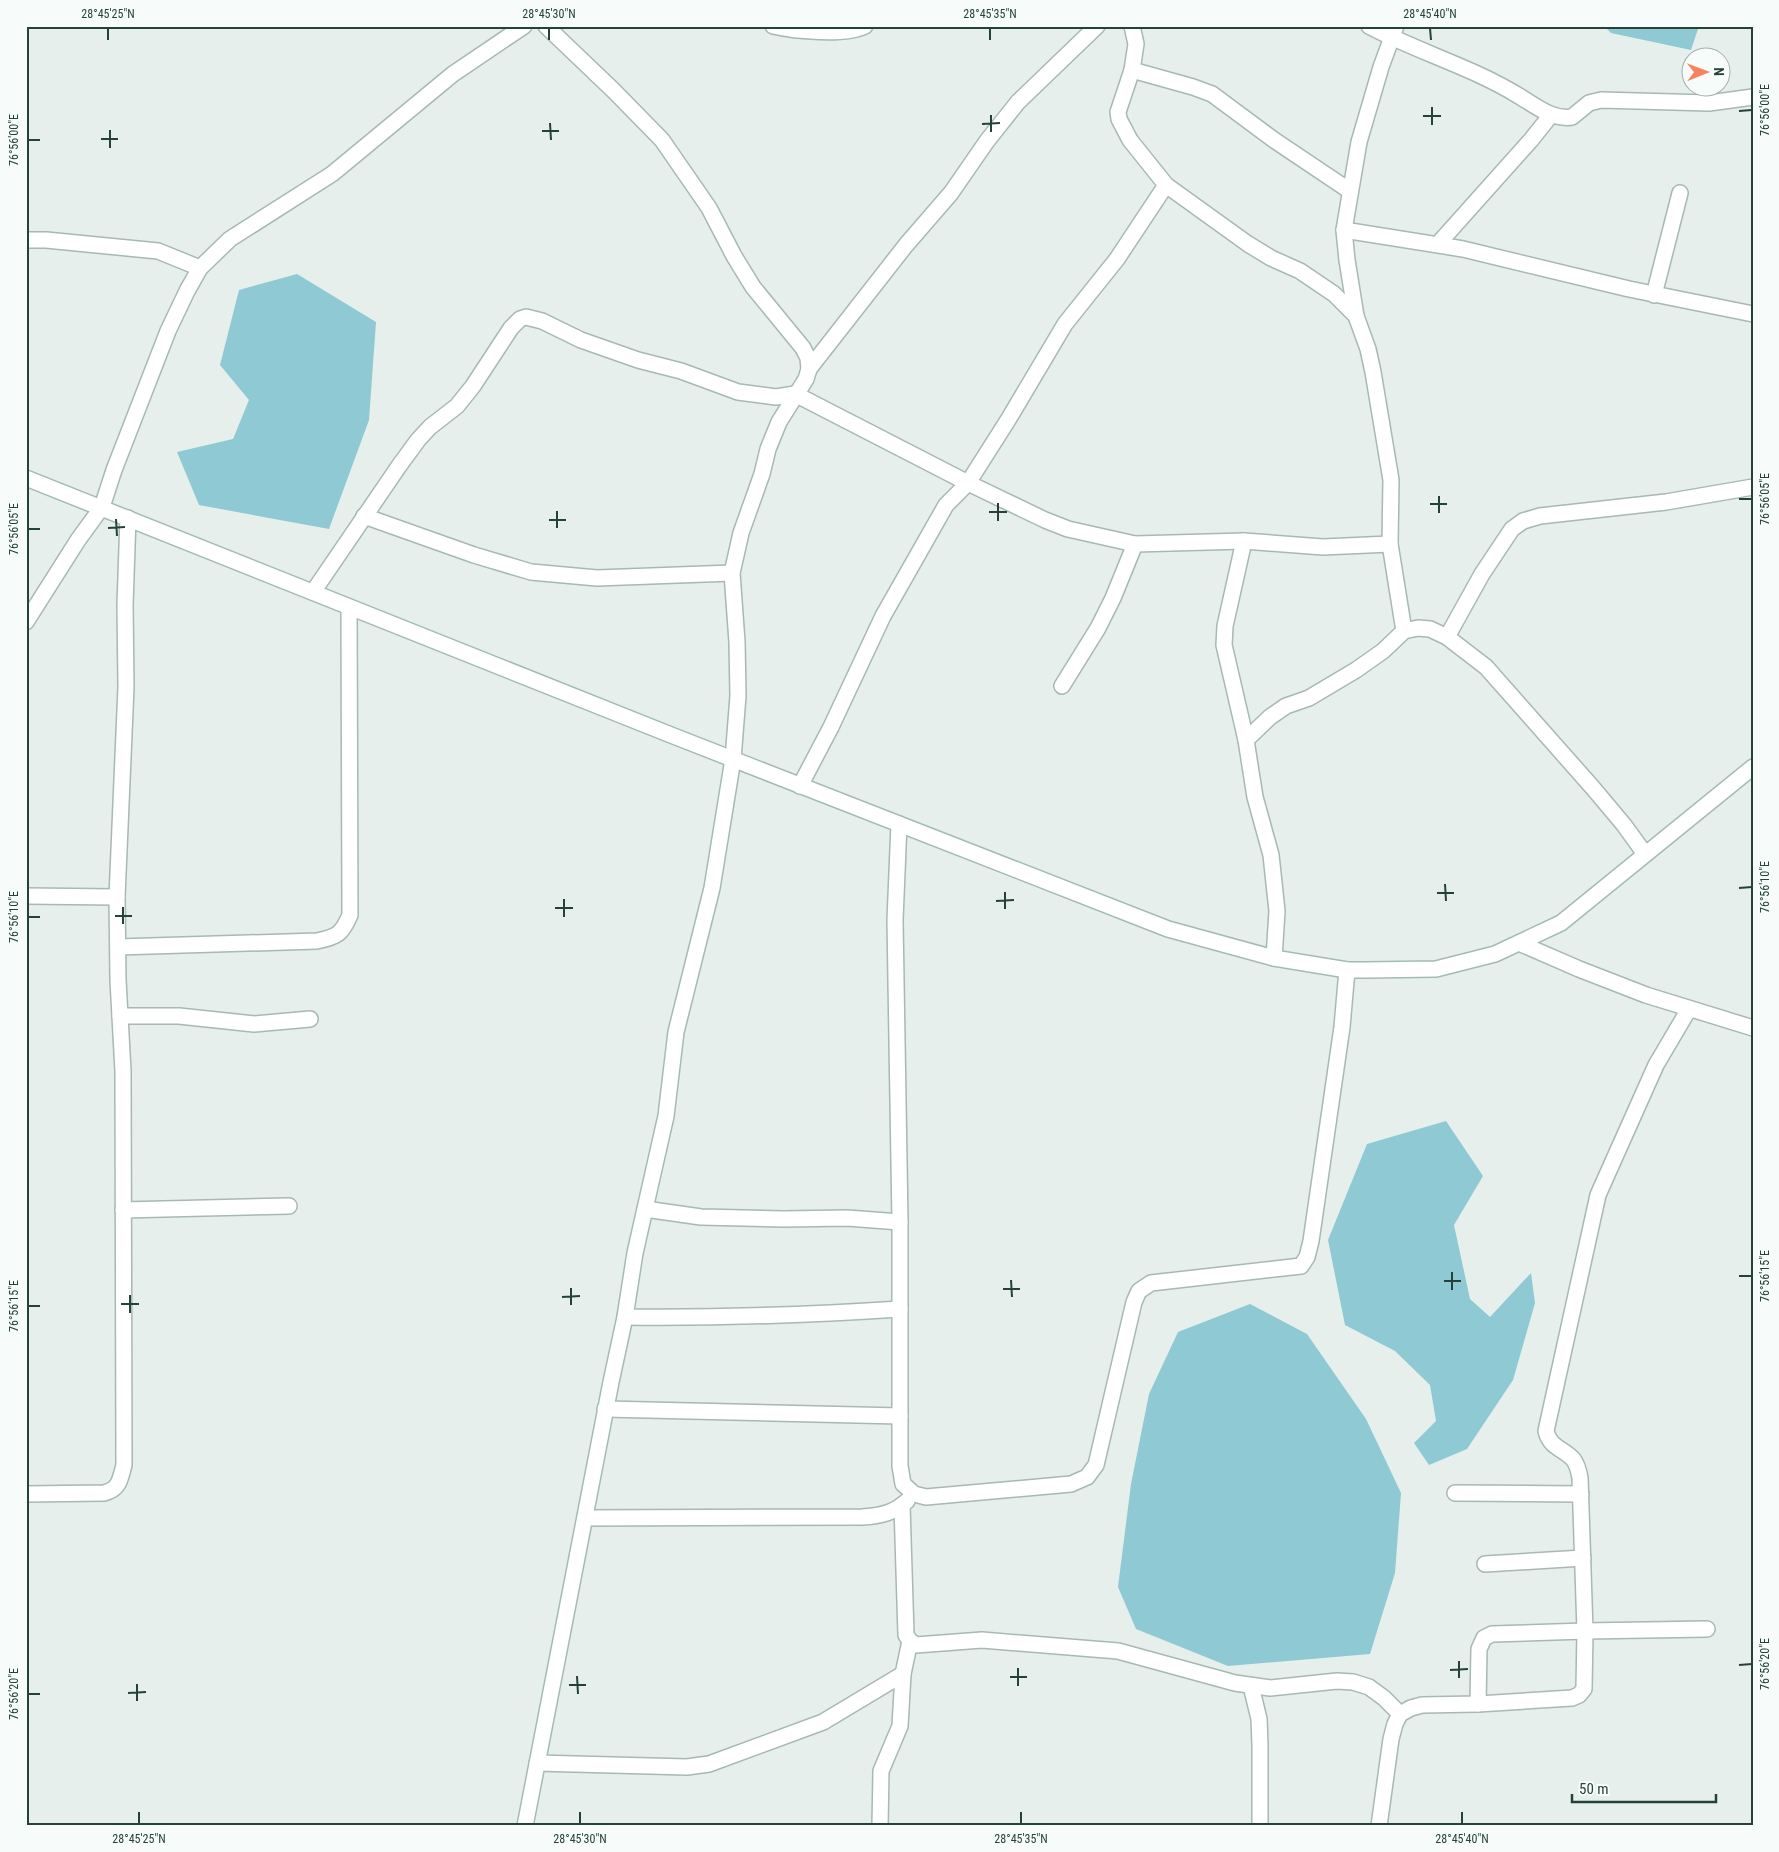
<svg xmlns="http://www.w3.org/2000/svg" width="1779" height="1852" font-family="'Roboto Condensed',sans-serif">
<rect width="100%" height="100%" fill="#e6efeb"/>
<!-- water -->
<g fill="#8ec9d4">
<path d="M1604 26H1699L1691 50 1611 33Z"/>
<path d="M297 274 376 322 369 420 329 529 199 505 177 452 233 439 249 400 220 365 239 290Z"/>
<path d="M1446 1121 1483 1176 1454 1225 1470 1299 1490 1317 1531 1273 1535 1303 1513 1380 1467 1449 1429 1465 1414 1443 1436 1421 1430 1385 1395 1351 1345 1325 1328 1240 1367 1144Z"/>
<path d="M1250 1304 1307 1334 1366 1419 1401 1493 1395 1573 1370 1654 1228 1666 1136 1629 1118 1587 1131 1484 1149 1394 1178 1332Z"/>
</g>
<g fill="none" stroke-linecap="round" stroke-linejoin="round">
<defs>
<g id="street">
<path d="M546 26 614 91 662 140 709 208 734 256 753 287 803 348 808 358 809 369 806 379 779 422 768 449 762 474 741 533 732 573 737 642 738 696 733 759"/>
<path d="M773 26C795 31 845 36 865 26"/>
<path d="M1132 26 1136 44 1132 70 1118 112 1119 119 1130 140 1166 185 1248 244 1271 258 1300 271 1334 294 1356 316 1368 349 1373 372 1391 480 1390 544 1404 631"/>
<path d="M1369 26C1418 52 1472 67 1519 96 1536 106 1552 120 1572 117L1589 103 1601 100 1709 103 1753 97"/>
<path d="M1132 70 1193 87 1212 94 1274 140 1350 191"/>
<path d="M1344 230 1463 249 1629 289 1753 314"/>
<path d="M26 240H46L158 251 200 268"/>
<path d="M1438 244 1531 140 1551 115"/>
<path d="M1654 295 1680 193"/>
<path d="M1356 316 1347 260 1344 230 1359 142 1381 67 1396 26"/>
<path d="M809 369 906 245 951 193 987 141 1018 102 1097 26"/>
<path d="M364 516 474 555 531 572 597 578 732 573"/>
<path d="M1244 541 1225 626 1224 645 1246 740 1255 797 1271 855 1277 911 1274 958"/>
<path d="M313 592 399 466 418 440 430 427 457 406 473 386 511 328 520 319 526 317 542 321 581 340 638 360 681 371 738 392 776 397 795 394 968 483 1045 520 1068 529 1135 544 1244 541 1323 547 1390 544"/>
<path d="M26 622 78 540 102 507 114 470 168 331 187 291 200 268 230 239 332 174 453 74 524 26"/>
<path d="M1447 637 1482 574 1512 529 1523 521 1540 516 1666 502 1753 487"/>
<path d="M1062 686 1098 628 1113 598 1135 544"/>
<path d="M1246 740 1270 717 1286 706 1309 698 1356 670 1383 651 1404 631 1418 628 1430 629 1447 637 1486 667 1593 788 1624 825 1645 854"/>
<path d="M800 786 831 727 883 616 946 505 968 483 1008 420 1065 324 1117 259 1166 185"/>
<path d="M899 824 895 920 900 1222V1466L903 1484 914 1494 926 1497 1071 1484 1087 1477 1096 1465 1134 1302 1139 1291 1151 1283 1301 1266 1307 1257 1311 1241 1342 1027 1347 970"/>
<path d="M26 896 117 897"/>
<path d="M1519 943 1579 969 1646 995 1753 1028"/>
<path d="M118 947 317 941C337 937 342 934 350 915L349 607"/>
<path d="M120 1016H179L254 1024 310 1019"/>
<path d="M645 1209 701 1217 784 1219 847 1218 900 1222"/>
<path d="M123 1210 289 1206"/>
<path d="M625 1317C717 1318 808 1315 900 1309"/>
<path d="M605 1409 900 1416"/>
<path d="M1455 1493 1581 1494"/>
<path d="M26 1494 104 1493C120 1489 120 1479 124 1465L123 1071 118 980 117 897 126 687 125 605 128 518"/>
<path d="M902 1505 906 1635 910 1641 916 1645 982 1640 1118 1651 1235 1683 1270 1688 1337 1681 1353 1682 1369 1687 1384 1698 1400 1714"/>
<path d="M585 1518 862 1517C880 1516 894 1513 907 1501"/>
<path d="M1485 1564 1583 1558"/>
<path d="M1251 1686 1259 1719 1260 1745V1826"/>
<path d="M1478 1704 1479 1649 1484 1638 1492 1634 1585 1631 1707 1629"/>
<path d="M537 1763 687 1767 709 1764 823 1722 903 1674"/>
<path d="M880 1826 881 1771 900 1726 903 1674 910 1641"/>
<path d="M1379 1826 1391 1739 1395 1724 1400 1714 1411 1708 1422 1705 1478 1704 1572 1698 1579 1695 1584 1689 1585 1631 1580 1478C1579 1472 1577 1464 1573 1459 1563 1448 1550 1448 1546 1431L1598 1195 1656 1065 1689 1009"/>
</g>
<g id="secondary">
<path d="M26 478 671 735 1168 929 1274 958 1347 970H1366L1436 969 1495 954 1561 923 1753 767"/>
<path d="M525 1826 611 1382 625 1317 635 1253 666 1116 676 1032 712 888 733 759"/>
</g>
</defs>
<!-- street casing -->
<use href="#street" stroke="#a8b8b2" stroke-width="18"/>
<!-- secondary casing -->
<use href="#secondary" stroke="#a4bbb3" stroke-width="18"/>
<!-- street -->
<use href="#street" stroke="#fff" stroke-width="15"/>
<!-- secondary -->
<use href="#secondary" stroke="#fff" stroke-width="15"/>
</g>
<!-- ticks -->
<path fill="none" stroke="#24423a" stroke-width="2" d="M108 28V40M549 28V40M990 28V40M1430 28 1431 40M1432 107V125M1739 111 1752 110M991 115V132M1423 116H1441M550 123 551 140M982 124 1000 123M110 130V148M542 131H559M101 139H118M28 140H40M1439 496V513M1739 499H1752M998 503V521M1430 504H1447M557 511V528M989 512H1007M116 519 117 536M549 520H566M108 528 125 527M28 529H40M1445 884 1446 901M1739 888 1752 887M1005 892V909M1437 893H1454M564 899V917M996 901 1014 900M123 907V924M555 908H573M115 916H132M28 917H40M1452 1272V1290M1739 1276H1752M1011 1280 1012 1297M1444 1281H1461M571 1288V1305M1003 1289H1020M130 1295V1313M562 1297 580 1296M121 1304H139M28 1306H40M1459 1661V1678M1739 1665 1752 1664M1018 1668V1686M1450 1670 1468 1669M577 1676 578 1694M1010 1677H1027M137 1684V1701M569 1685H586M128 1693 146 1692M28 1694H40M139 1812V1824M580 1812V1824M1021 1812V1824M1462 1812V1824"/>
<!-- border -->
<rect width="1779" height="1852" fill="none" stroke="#f7fbf9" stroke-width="55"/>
<!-- north arrow -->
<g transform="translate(1706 72) rotate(89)"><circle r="24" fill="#f7fbf9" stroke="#a3b1ad"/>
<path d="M0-4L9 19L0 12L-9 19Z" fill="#f4845f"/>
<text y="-8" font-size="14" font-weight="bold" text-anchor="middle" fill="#24423a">N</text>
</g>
<!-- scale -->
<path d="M1572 1794v8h144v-8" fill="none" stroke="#24423a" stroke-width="2.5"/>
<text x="1579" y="1794" font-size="15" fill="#24423a" stroke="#f7fbf9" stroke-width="4" paint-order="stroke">50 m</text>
<rect x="28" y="28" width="1724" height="1796" fill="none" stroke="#24423a" stroke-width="2"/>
<g font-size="12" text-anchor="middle" fill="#24423a">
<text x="108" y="18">28°45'25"N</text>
<text x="549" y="18">28°45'30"N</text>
<text x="990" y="18">28°45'35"N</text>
<text x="1430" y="18">28°45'40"N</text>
<text transform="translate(1765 110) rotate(-90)" y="4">76°56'00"E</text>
<text transform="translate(14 140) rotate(-90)" y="4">76°56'00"E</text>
<text transform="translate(1765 499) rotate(-90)" y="4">76°56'05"E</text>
<text transform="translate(14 529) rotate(-90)" y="4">76°56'05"E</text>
<text transform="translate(1765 887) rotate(-90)" y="4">76°56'10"E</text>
<text transform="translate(14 917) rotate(-90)" y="4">76°56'10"E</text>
<text transform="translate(1765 1276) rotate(-90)" y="4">76°56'15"E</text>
<text transform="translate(14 1306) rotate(-90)" y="4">76°56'15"E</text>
<text transform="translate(1765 1664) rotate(-90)" y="4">76°56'20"E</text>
<text transform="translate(14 1694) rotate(-90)" y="4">76°56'20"E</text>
<text x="139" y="1843">28°45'25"N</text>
<text x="580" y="1843">28°45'30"N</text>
<text x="1021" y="1843">28°45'35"N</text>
<text x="1462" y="1843">28°45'40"N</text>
</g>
</svg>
